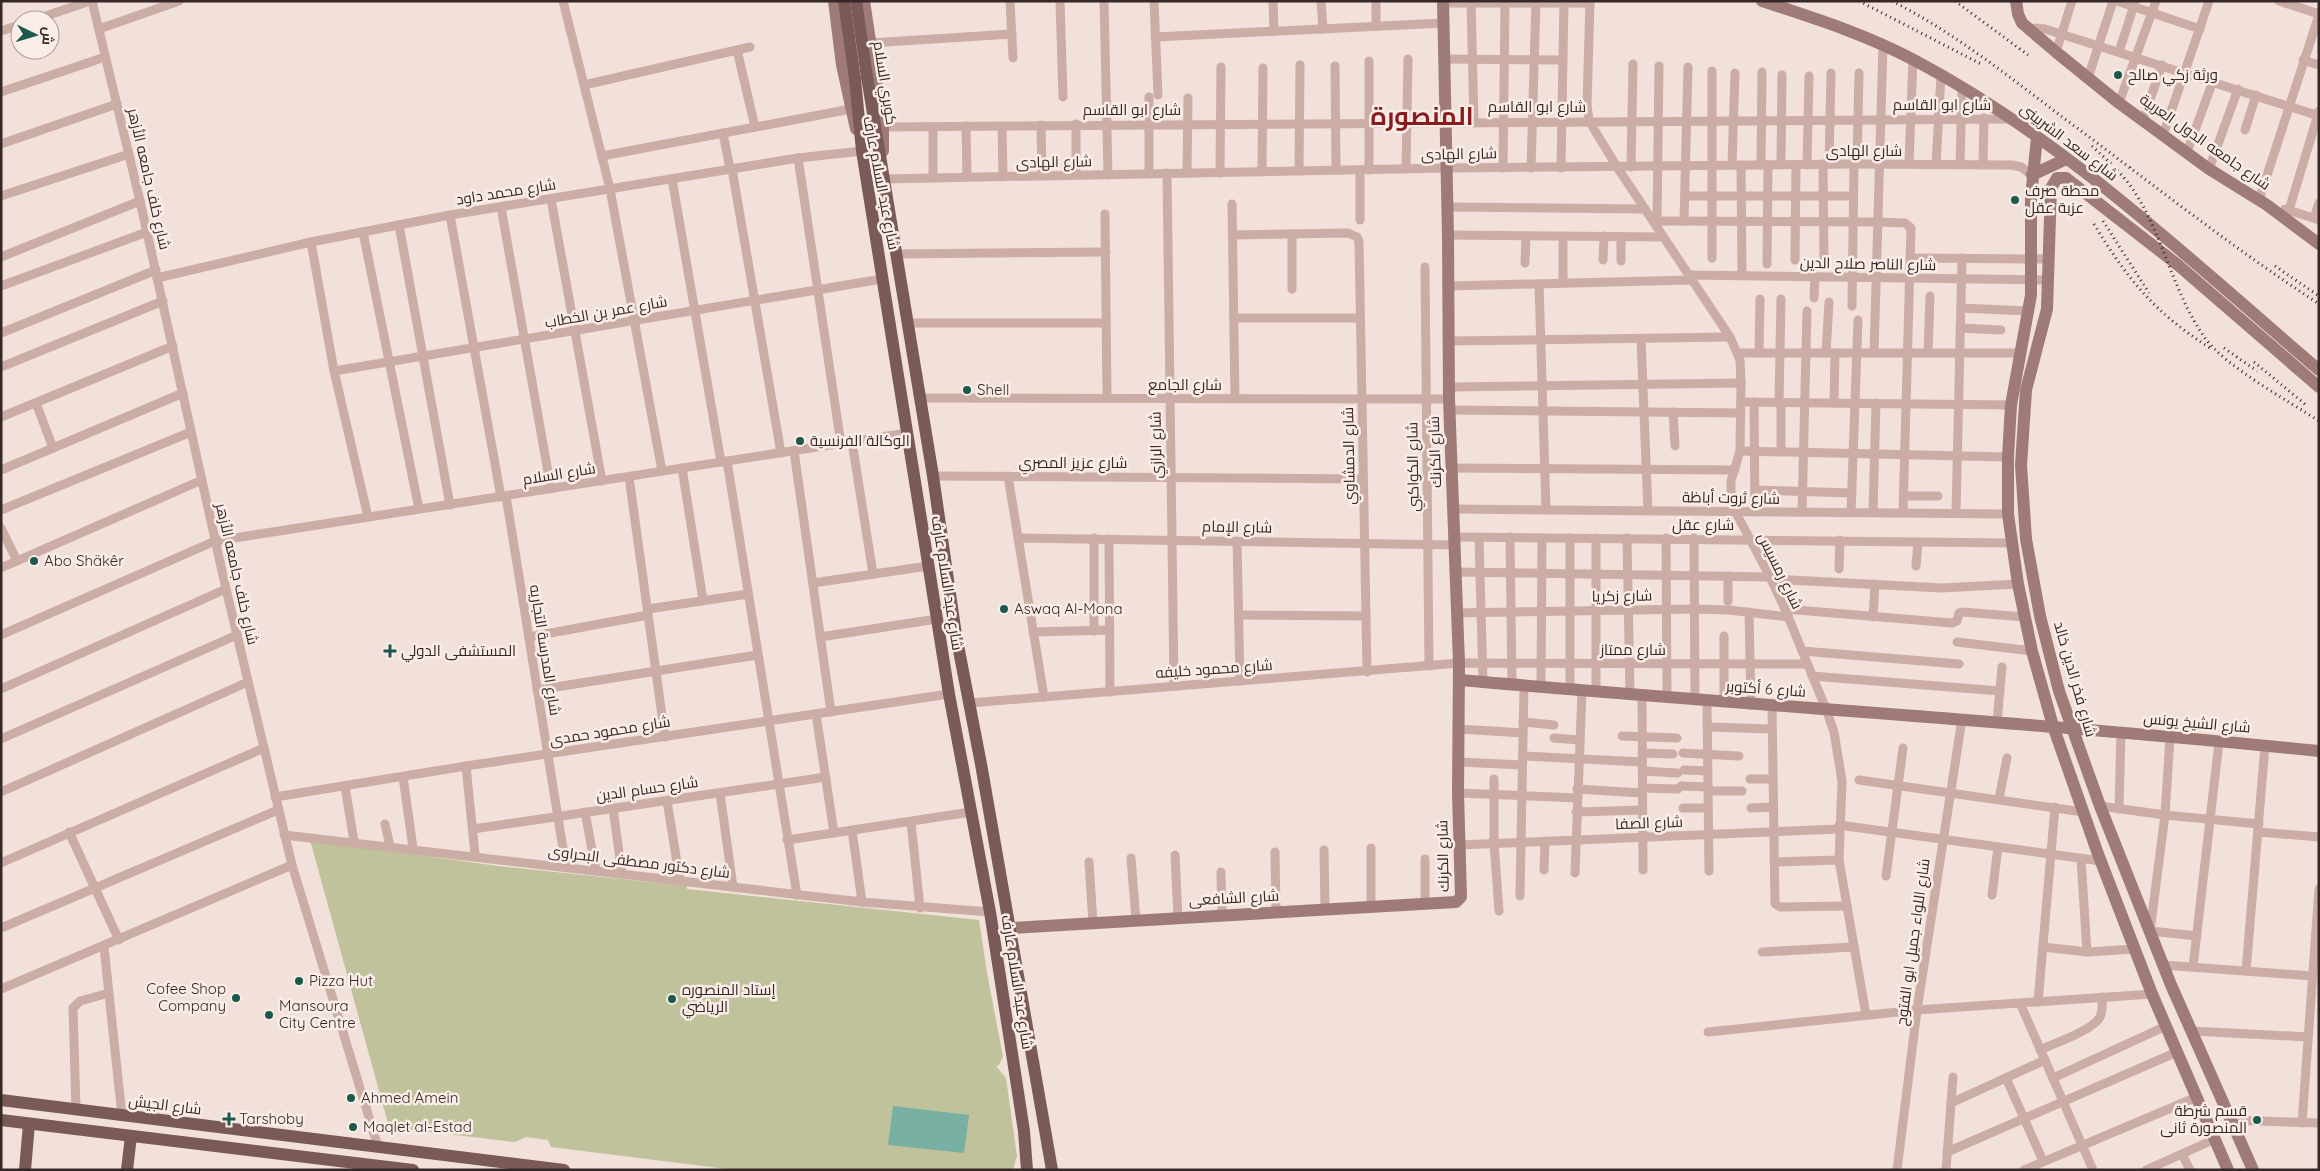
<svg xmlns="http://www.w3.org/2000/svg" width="2320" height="1171" font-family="Quicksand,Cairo,sans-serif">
<rect width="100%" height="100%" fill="#f2e0da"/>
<!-- green -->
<path fill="#bfc29a" d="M310 840 498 866 687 886V889L979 920 987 973 1003 1057 999 1065 996 1066 1006 1078 1017 1156 1013 1170H735L551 1147 548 1140 526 1137 515 1142 389 1127Z"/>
<!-- water -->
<path fill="#78b0a4" d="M893 1106 969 1115 964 1153 888 1145Z"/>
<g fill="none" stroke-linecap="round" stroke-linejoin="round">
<!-- street -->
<g stroke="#cbada6" stroke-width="9">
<path d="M92 1 140 201 226 589 292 865 378 1147"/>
<path d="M563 1 610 189 662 471"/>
<path d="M1010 1 1013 58"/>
<path d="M1060 1 1063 97"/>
<path d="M1104 1 1108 175"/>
<path d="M1154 1 1158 95"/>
<path d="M1273 1 1274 31"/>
<path d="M1321 1 1323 29"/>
<path d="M1376 1V26"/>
<path d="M1471 1 1474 122"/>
<path d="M1590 1 1587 105 1589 121 1617 167 1730 337 1740 360 1741 383 1740 451 1731 481V499L1735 511 1770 577 1785 609 1826 709 1834 732 1842 781 1839 860 1866 1015"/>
<path d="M2117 1 2200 29"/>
<path d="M2279 1 2319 14"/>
<path d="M1443 3H1590"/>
<path d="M34 20 90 1"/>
<path d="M99 29 179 1"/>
<path d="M1 31 20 25"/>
<path d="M2029 31 2036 28 2045 29 2319 116"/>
<path d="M1155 37 1443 23"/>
<path d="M870 43 1012 34"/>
<path d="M737 50 755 127"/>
<path d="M2056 52 2072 1"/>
<path d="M2119 52 2135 2"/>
<path d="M1444 59 1563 60"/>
<path d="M2303 60 2319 65"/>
<path d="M1335 66 1336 170"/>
<path d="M1712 71V258"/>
<path d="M2088 78 2113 1"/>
<path d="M584 85 750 47"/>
<path d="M1 92 105 57"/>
<path d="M2119 103 2156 1"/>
<path d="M2143 120 2162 65"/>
<path d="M1076 124V175"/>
<path d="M1041 125 1042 176"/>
<path d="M966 126 967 177"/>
<path d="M1002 126 1003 177"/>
<path d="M883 127 2010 119"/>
<path d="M933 127V178"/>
<path d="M2245 130 2256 95"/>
<path d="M723 133 730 169"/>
<path d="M2163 135 2209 1"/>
<path d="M1 144 117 104"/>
<path d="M2187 152 2213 81"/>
<path d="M602 156 851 109"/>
<path d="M798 158 841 444"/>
<path d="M1823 164 1824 263"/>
<path d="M1829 164 1831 73"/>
<path d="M1857 164 1859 73"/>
<path d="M1909 164 1913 59"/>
<path d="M1732 165 1735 73"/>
<path d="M1741 165 1742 275"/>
<path d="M1761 165 1762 72"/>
<path d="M1781 165 1782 75"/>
<path d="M1807 165 1809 76"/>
<path d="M1936 165 1941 75"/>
<path d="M1960 165 1962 88"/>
<path d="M1983 165 1984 118"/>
<path d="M1631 167 1633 64"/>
<path d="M1503 168 1505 3"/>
<path d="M1531 168 1536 1"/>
<path d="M1561 168 1564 1"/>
<path d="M732 169 781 453"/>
<path d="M1406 169 1408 59"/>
<path d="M2209 169 2238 89"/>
<path d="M1360 170V220"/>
<path d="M1369 170V61"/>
<path d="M1299 171 1300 65"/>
<path d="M1262 172 1263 68"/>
<path d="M1167 173 1174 686"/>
<path d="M1187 173 1188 98"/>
<path d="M1220 173 1221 67"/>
<path d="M1149 174V97"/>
<path d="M672 179 721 462"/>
<path d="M883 179 1447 168 1854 164 2012 165 2021 167 2032 175"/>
<path d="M1 196 129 154"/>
<path d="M1685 196H1853"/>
<path d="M551 199 602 481"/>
<path d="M2259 200 2319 15"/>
<path d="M1232 204 1235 399"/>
<path d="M501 207 551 489"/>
<path d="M1448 207 1645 209"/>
<path d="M2285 209 2319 220"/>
<path d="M2289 210 2319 111"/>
<path d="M1105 214 1107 398"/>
<path d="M450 215 501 497"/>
<path d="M2314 218 2319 203"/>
<path d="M1653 221 1878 222 1905 223 1911 228 1903 513"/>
<path d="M1657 221 1659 66"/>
<path d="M1684 221 1688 67"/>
<path d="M399 225 450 505"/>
<path d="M363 232 419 509"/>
<path d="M1292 234V289"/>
<path d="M1233 235 1348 233 1357 237 1359 241 1367 672"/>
<path d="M1448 235 1663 237"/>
<path d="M311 242 334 371 368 517"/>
<path d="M895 254 1106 252"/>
<path d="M1 257 140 201"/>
<path d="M1911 258 2049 259"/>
<path d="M1603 260 1604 236"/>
<path d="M1795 260 1796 165"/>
<path d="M1621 261V237"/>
<path d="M1525 263 1526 236"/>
<path d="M1767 264 1768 165"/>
<path d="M1425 267 1429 666"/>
<path d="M1688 275 2049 280"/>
<path d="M157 278 311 242 450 215 798 158 862 151"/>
<path d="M1563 283V236"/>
<path d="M1539 284 1546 510"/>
<path d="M1 286 147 232"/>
<path d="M1449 286 1691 280"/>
<path d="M1814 298 1815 277"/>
<path d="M1852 306 1854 164"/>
<path d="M1961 308 2028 311"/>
<path d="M1234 318H1360"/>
<path d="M907 323H1106"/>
<path d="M1960 328 2001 330"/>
<path d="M1 333 156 270"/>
<path d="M1641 339 1648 511"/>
<path d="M1449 341 1730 337"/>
<path d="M1738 353H2019"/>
<path d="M1759 353 1760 299"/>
<path d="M1826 353 1829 302"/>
<path d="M1874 353 1883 45"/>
<path d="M1928 353 1930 296"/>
<path d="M1 367 163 301"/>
<path d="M334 371 882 279"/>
<path d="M1449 387 1741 383"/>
<path d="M920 398 1449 399"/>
<path d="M1741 402 2011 405"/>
<path d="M1754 402 1755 512"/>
<path d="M1779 402 1781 299"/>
<path d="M36 403 53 448"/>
<path d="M1834 403 1835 353"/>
<path d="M1449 410 1741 413"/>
<path d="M1673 412 1675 446"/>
<path d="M1 417 173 346"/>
<path d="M852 442 873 574"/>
<path d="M794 451 831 712"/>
<path d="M1740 451 2008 457"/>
<path d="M1781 452V402"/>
<path d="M727 461 797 895"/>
<path d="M682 468 703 600"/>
<path d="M1452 468 1735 470"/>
<path d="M1 470 183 393"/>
<path d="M933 476 1363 479"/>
<path d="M1008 476 1044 697"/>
<path d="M629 477 665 737"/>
<path d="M1755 490 1852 493"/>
<path d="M506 496 566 867"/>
<path d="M1904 496H1938"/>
<path d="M1453 509 2008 514"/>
<path d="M1 510 191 432"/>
<path d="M1802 512 1807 311"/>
<path d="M1851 512 1858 320"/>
<path d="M1873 512 1876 403"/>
<path d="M1956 513 1962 258"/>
<path d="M1 528 17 561"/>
<path d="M1454 537 2012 543"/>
<path d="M1479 537 1483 682"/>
<path d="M1510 537 1512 685"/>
<path d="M1018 538 1454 545"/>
<path d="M1094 538V631"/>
<path d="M1627 538 1630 695"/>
<path d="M1666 538 1667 698"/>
<path d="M1694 538 1695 701"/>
<path d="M1109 539 1110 692"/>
<path d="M1237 541 1240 681"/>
<path d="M1916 566 1918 542"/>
<path d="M1 568 202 480"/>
<path d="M1839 569 1840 540"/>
<path d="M1456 572 1770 577"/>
<path d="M1728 576V601"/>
<path d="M1771 579 1941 588 2018 584"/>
<path d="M813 583 928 566"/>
<path d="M648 609 748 594"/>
<path d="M1785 609 1952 623 1957 621 1959 613 1962 612 2025 617"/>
<path d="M1749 612 1751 705"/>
<path d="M1457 613 1695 609 1729 610 1788 617"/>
<path d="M1239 615 1366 616"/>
<path d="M1873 617 1875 584"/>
<path d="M1033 632 1110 630"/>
<path d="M1 635 215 541 907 433"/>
<path d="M1724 636V703"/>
<path d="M529 637 648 615"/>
<path d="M820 637 937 619"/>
<path d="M1957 642 2032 651"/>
<path d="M1802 651 1959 664"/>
<path d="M1812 676 2000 691"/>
<path d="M1541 687 1542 538"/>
<path d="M1 689 226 589"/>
<path d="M537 690 757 655"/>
<path d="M1570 690V538"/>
<path d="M1596 692V538"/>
<path d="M1642 696 1643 870"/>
<path d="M1707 702 1709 871"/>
<path d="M970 703 1459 663 1807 664"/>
<path d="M1772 707 1775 904 1780 907 1847 906"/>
<path d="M816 714 834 833"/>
<path d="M1523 722 1554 725"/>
<path d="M1997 722 2002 667"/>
<path d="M1707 727 1772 729"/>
<path d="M1459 729 1523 733"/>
<path d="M1622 736 1677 738"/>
<path d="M2170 737 2165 815 2150 931 2197 936"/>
<path d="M1554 738 1580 740"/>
<path d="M1 739 237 635"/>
<path d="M1642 753 1673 754"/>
<path d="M1683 753 1739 756"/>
<path d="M1523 756 1642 762"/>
<path d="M1459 762 1522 765"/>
<path d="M466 766 475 855"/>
<path d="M1684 770 1708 771"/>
<path d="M1642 771 1678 773"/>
<path d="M403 777 413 848"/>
<path d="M1494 779V843L1499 911"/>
<path d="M1750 779H1773"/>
<path d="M1859 780 2083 812"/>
<path d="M345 786 354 842"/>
<path d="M1681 786 1708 787"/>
<path d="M1642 788 1678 789"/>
<path d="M1577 789 1642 793"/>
<path d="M1708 791H1742"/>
<path d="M1 792 248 682"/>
<path d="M720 793 733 887"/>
<path d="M1458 793 1577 798"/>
<path d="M275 797 466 766 949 694"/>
<path d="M1999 799 2007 758"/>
<path d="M667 801 680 881"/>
<path d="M2100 806 2165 815 2259 824"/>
<path d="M613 808 622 874"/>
<path d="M1683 808H1708"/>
<path d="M1751 808 1773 807"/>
<path d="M2119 809 2121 732"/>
<path d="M585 812 596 871"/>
<path d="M1576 812 1642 810"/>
<path d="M911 822 920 908"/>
<path d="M385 824 390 846"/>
<path d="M1839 825 2101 861"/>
<path d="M473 829 826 777"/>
<path d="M852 830 862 902"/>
<path d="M69 832 119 940"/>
<path d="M2258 832 2319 837"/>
<path d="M284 835 862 902 990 912"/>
<path d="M787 840 971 812"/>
<path d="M1459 845 1839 829"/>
<path d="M1371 848V907"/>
<path d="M1324 850 1325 909"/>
<path d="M1275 852 1276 912"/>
<path d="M1175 855 1178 918"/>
<path d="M1131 858 1136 920"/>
<path d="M1425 859V904"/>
<path d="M2081 859 2087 952"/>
<path d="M1089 862 1093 923"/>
<path d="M1774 862 1839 860"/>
<path d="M1 863 264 748"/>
<path d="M1544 870 1545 841"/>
<path d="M1221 872 1222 915"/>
<path d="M1575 873 1582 691"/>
<path d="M1886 876 1903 748"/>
<path d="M1992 895 1998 847"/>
<path d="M1520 896 1524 686"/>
<path d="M1 928 278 810"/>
<path d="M104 947 122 1116"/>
<path d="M2043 947 2087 952 2134 949"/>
<path d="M1762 952 1854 947"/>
<path d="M2163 965 2312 976"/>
<path d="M2193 967 2219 742"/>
<path d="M2246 971 2265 746"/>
<path d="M1 989 292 865"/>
<path d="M2038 1002 2055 807"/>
<path d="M2020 1003 2093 1170"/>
<path d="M2192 1031 2308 1037"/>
<path d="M1708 1032 1917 1010 2152 994"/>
<path d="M2040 1050C2055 1043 2093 1030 2100 1017 2103 1011 2102 1004 2102 997"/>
<path d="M2006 1078 2043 1161"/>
<path d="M2053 1078 2166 1026"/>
<path d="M1951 1103 2045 1060"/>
<path d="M76 1109 73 1008 80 1001 109 993"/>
<path d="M2231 1120 2319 1123"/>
<path d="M2302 1123 2319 889"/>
<path d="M1947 1152 2177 1052"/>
<path d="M2182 1154 2190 1170"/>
<path d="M1897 1170 1917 1010 1962 719"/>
<path d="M1946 1170 1953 1077"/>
<path d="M2024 1170 2197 1097"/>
<path d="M2146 1170 2215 1139"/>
</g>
<!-- secondary -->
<g stroke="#9e7b77" stroke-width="12">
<path d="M834 1 842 65 856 129"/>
<path d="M864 1 883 127V151"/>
<path d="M1762 1C1814 18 1865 34 1914 60 2064 139 2190 260 2319 370"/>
<path d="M2016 1 2018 14 2022 23 2056 52 2119 103 2209 169 2267 205 2319 244"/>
<path d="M2037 137 2031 197V295L2011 405 2008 457V514L2018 584 2032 651 2053 726 2098 854 2152 994 2228 1170"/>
<path d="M2032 175 2066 159"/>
<path d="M1460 680C1746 705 2033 722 2319 751"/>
<path d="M1010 928 1456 902 1461 897 1458 793 1459 663 1449 399 1448 235 1443 1"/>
<path d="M2253 1170 2171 985 2100 806 2059 691 2040 616 2026 539 2021 465 2026 390 2047 309 2051 188 2057 178H2066L2178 265 2319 387"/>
</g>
<!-- primary -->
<g stroke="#795a57" stroke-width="12">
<path d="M867 77 933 476 956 635 981 764 1052 1170"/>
<path d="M855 79 862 151 949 694 990 912 1024 1131 1027 1170"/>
<path d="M1 1100 564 1170"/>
<path d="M1 1120 413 1170"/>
<path d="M25 1170 29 1124"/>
<path d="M127 1170 131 1136"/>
</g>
<!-- rail -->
<g stroke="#362827" stroke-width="3" stroke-dasharray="1 4" stroke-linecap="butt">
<path d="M1859 1 1981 64"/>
<path d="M1892 1C1953 32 2007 75 2061 116 2146 179 2230 246 2319 304"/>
<path d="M1955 1 2028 55"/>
<path d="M2092 146C2107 160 2123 174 2134 191 2164 237 2173 293 2205 338 2226 367 2287 400 2319 421"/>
<path d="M2103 221 2149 293"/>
<path d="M2094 224C2128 280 2154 312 2210 348"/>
<path d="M2275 266 2319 296"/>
<path d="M2224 348 2257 371"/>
<path d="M2254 362 2306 405"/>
</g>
<!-- primary-bridge -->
<g stroke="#795a57" stroke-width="12">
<path d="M844 1 855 79"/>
<path d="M856 1 867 77"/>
</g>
</g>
<!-- markers -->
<g fill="#1b594d" stroke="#faece7" stroke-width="2">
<circle cx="2118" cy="75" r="5"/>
<circle cx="2015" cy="200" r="5"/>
<circle cx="967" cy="390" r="5"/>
<circle cx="800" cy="441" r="5"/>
<circle cx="34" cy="561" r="5"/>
<circle cx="1004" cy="609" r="5"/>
<path d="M387.5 643.5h5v5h5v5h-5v5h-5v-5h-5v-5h5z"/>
<circle cx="299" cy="981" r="5"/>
<circle cx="236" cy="998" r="5"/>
<circle cx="672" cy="999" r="5"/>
<circle cx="269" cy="1015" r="5"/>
<circle cx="351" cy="1098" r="5"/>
<path d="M226.5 1111.5h5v5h5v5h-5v5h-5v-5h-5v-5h5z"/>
<circle cx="2257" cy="1120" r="5"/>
<circle cx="353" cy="1127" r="5"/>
</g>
<g text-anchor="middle" stroke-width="5" stroke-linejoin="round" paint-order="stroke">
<!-- poi labels -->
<g font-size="15" fill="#362827" stroke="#faece7" text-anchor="start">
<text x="2128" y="80">ورثة زكي صالح</text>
<text x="2025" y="196">محطة صرف<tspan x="2025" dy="17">عزبة عقل</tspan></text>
<text x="977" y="395">Shell</text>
<text x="810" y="446">الوكالة الفرنسية</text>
<text x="44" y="566">Abo Shäkêr</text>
<text x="1014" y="614">Aswaq Al-Mona</text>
<text x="401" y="656">المستشفى الدولي</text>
<text x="309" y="986">Pizza Hut</text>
<text x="226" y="994" text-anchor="end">Cofee Shop<tspan x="226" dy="17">Company</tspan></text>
<text x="682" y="995">إستاد المنصوره<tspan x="682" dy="17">الرياضي</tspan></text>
<text x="279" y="1011">Mansoura<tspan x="279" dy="17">City Centre</tspan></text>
<text x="361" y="1103">Ahmed Amein</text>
<text x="2247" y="1116" text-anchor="end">قسم شرطة<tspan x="2247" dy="17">المنصورة ثانى</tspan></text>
<text x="239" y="1124">Tarshoby</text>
<text x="363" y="1132">Maqlet al-Estad</text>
</g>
<!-- street labels -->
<g font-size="15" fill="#362827" stroke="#faece7">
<text transform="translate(885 83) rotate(81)" y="5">كوبري السلام</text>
<text x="1942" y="110">شارع ابو القاسم</text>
<text x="1537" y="112">شارع ابو القاسم</text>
<text x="1132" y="115">شارع ابو القاسم</text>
<text transform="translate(2069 142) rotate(37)" y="5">شارع سعد الشربينى</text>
<text transform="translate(2205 142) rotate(35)" y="5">شارع جامعه الدول العربية</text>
<text x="1864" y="156">شارع الهادى</text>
<text transform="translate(1459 154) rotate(-1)" y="5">شارع الهادى</text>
<text transform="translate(1054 162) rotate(-1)" y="5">شارع الهادى</text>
<text transform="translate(149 179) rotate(77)" y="5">شارع خلف جامعه الأزهر</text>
<text transform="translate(881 183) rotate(79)" y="5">شارع عبد السلام عارف</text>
<text transform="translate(506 192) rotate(-9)" y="5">شارع محمد داود</text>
<text transform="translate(1868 264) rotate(1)" y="5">شارع الناصر صلاح الدين</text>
<text transform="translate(606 312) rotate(-10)" y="5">شارع عمر بن الخطاب</text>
<text x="1185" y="390">شارع الجامع</text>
<text transform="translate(1156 445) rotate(-91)" y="5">شارع الرازي</text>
<text transform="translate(1435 452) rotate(-92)" y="5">شارع الكرنك</text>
<text transform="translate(1349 456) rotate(-91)" y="5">شارع الدمشاوي</text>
<text x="1073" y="468">شارع عزيز المصري</text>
<text transform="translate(1413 467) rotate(-91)" y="5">شارع الكواكبي</text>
<text transform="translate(559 474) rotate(-9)" y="5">شارع السلام</text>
<text transform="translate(1731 498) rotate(1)" y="5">شارع ثروت أباظة</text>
<text x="1703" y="530">شارع عقل</text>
<text transform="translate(1237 527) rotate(1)" y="5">شارع الإمام</text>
<text transform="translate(1780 571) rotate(64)" y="5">شارع رمسيس</text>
<text transform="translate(237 574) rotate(77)" y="5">شارع خلف جامعه الأزهر</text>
<text transform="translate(947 583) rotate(81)" y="5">شارع عبد السلام عارف</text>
<text transform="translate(1622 596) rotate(-1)" y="5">شارع زكريا</text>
<text transform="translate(545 650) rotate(81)" y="5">شارع المدرسة التجاريه</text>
<text x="1633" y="655">شارع ممتاز</text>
<text transform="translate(1214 669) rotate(-4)" y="5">شارع محمود خليفه</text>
<text transform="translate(2075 679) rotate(74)" y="5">شارع فخر الدين خالد</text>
<text transform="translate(1766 689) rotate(4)" y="5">شارع 6 أكتوبر</text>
<text transform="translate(2197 723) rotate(5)" y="5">شارع الشيخ يونس</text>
<text transform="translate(610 731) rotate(-9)" y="5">شارع محمود حمدى</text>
<text transform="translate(647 789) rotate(-8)" y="5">شارع حسام الدين</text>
<text transform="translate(1649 823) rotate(-2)" y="5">شارع الصفا</text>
<text transform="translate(1443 856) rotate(-91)" y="5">شارع الكرنك</text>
<text transform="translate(639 862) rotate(7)" y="5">شارع دكتور مصطفى البحراوى</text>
<text transform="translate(1234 898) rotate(-3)" y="5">شارع الشافعى</text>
<text transform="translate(1913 942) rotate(-82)" y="5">شارع اللواء جميل ابو الفتوح</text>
<text transform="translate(1017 982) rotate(81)" y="5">شارع عبد السلام عارف</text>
<text transform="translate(165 1105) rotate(7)" y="5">شارع الجيش</text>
</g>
<!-- town labels -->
<g font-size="25" font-weight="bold" fill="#881d20" stroke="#faece7">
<text x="1422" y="125">المنصورة</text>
</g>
</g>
<!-- border -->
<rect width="2320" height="1171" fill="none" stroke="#362827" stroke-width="5"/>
<!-- north arrow -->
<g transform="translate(35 35) rotate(95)"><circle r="24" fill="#faece7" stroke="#ac9e9a"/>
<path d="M0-4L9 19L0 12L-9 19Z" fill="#1b594d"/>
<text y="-8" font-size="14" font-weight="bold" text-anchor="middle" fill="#362827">ش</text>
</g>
</svg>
